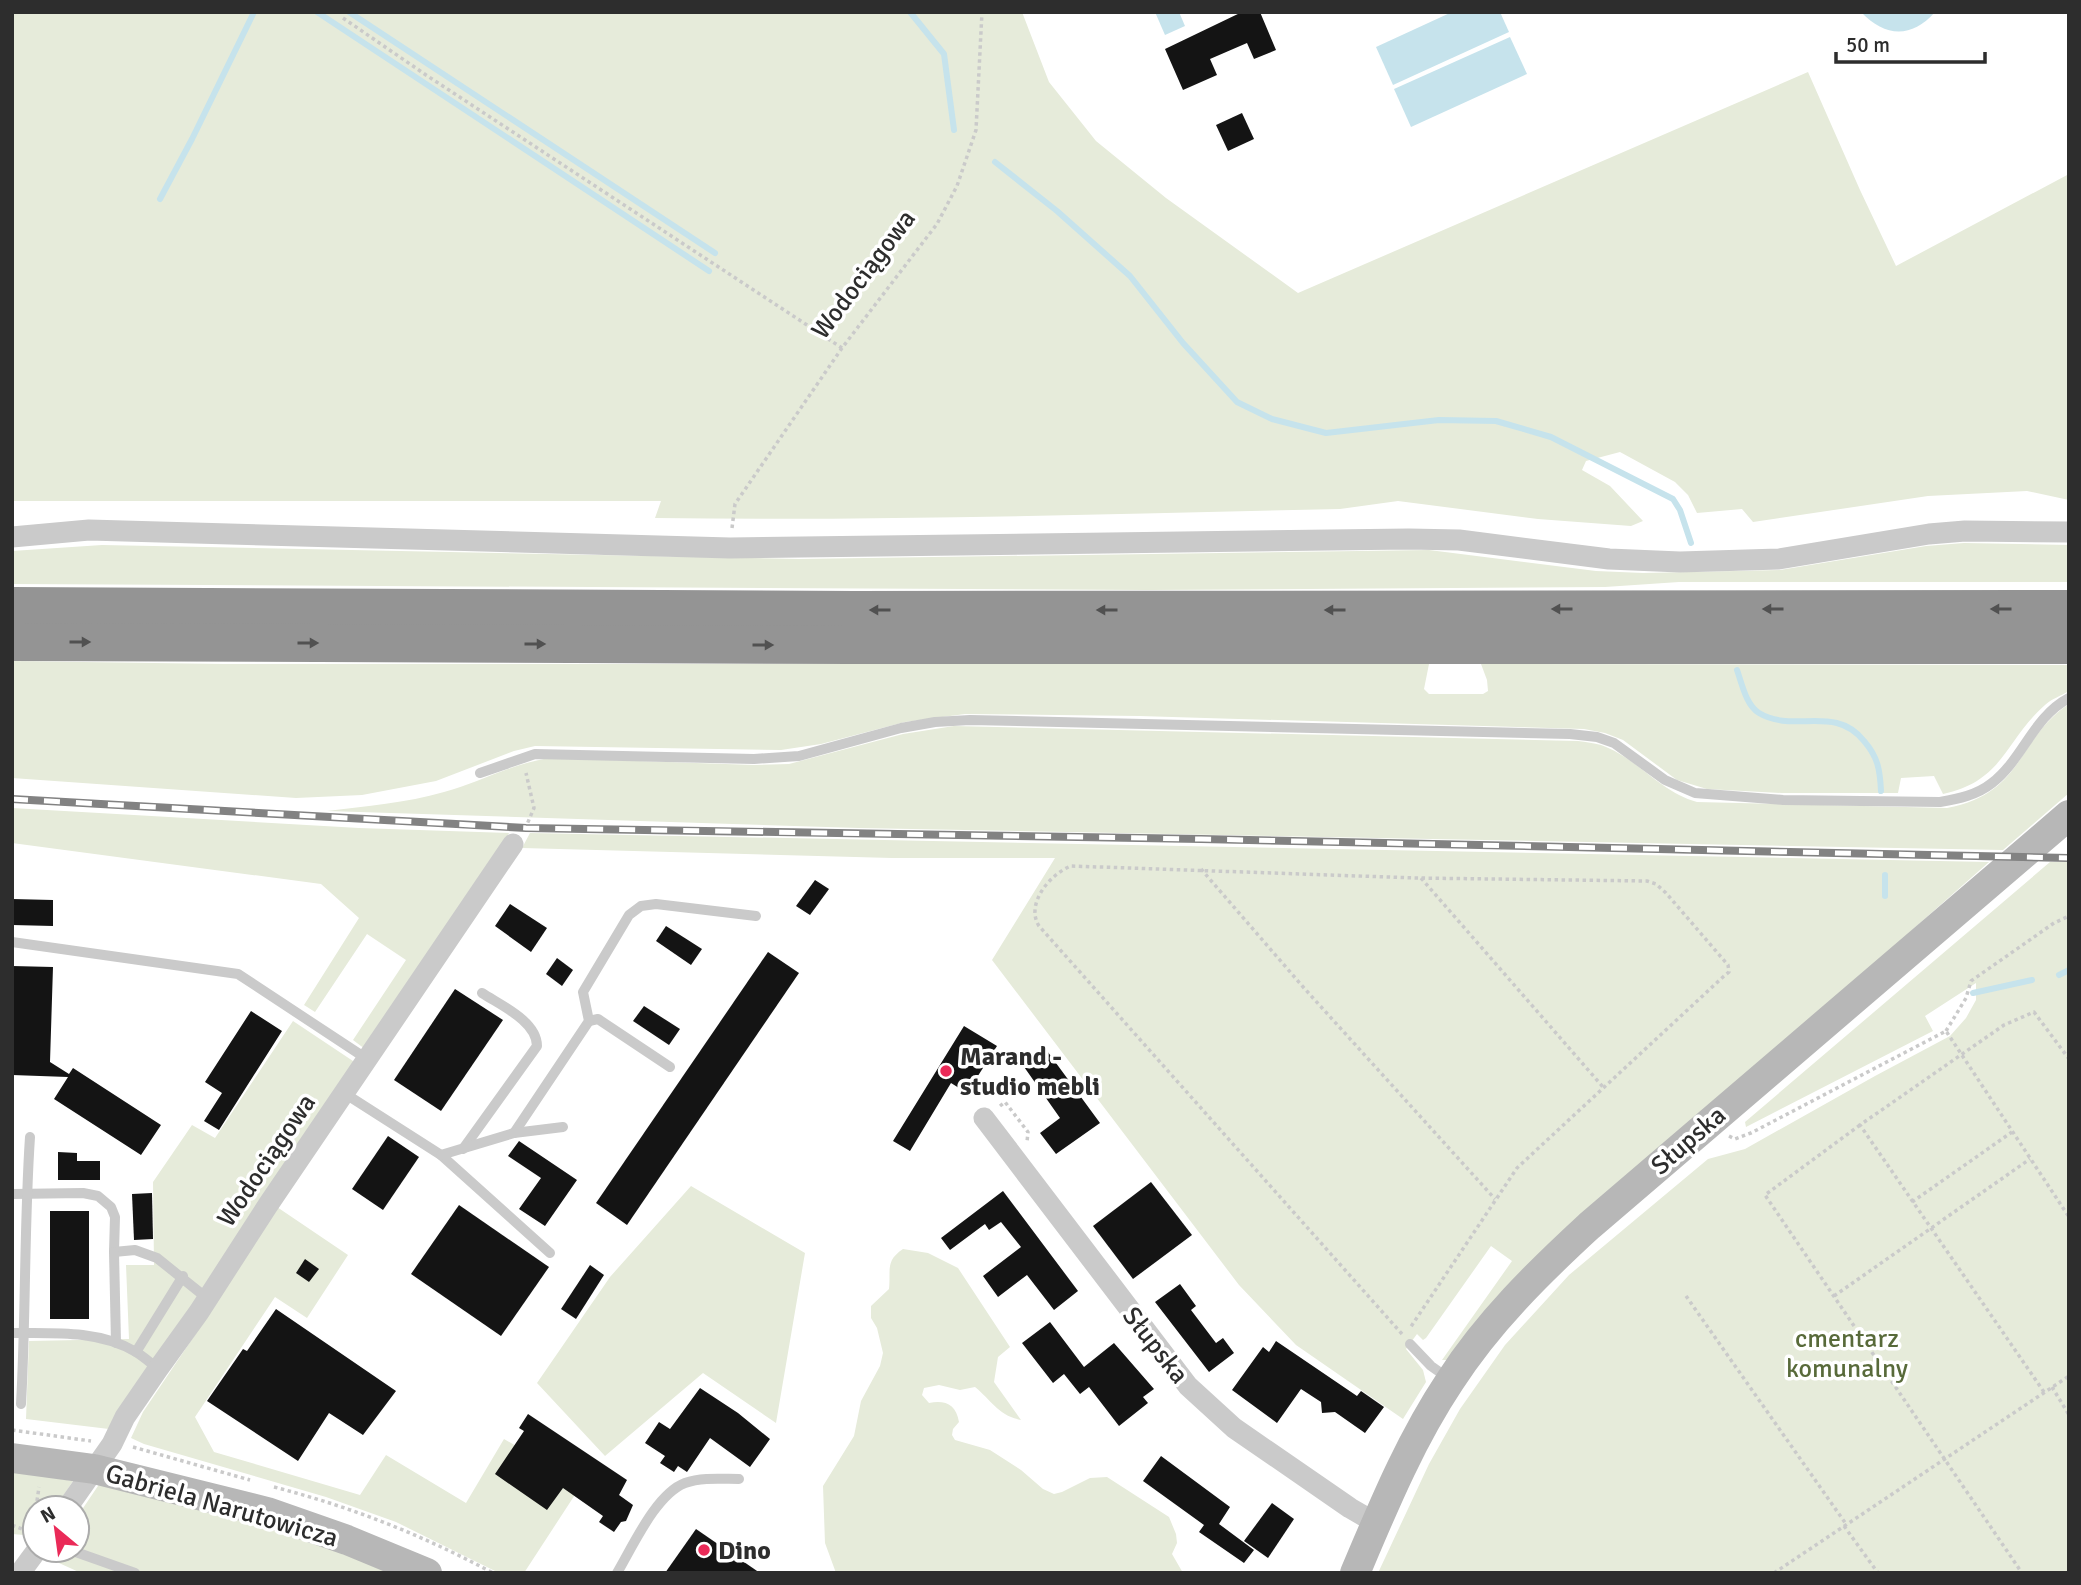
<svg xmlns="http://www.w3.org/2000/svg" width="2081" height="1585" font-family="Signika,sans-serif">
<rect width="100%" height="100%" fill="#fff"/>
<!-- green -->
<g fill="#e6ebda">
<path d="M12 12H1022L1049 82 1096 141 1166 198 1298 293 1808 72 1860 190 1896 266 2069 174V500L2027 491 1928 496 1753 522 1742 509 1697 513 1688 495 1675 482 1620 452 1586 461 1582 470 1610 486 1643 521 1631 526 1538 519 1398 501 1340 509C1112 514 884 521 655 518L661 501H12Z"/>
<path d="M1964 543 2069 545V582H1679L1605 587 1148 590 12 584V551L102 545 799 559 1429 550 1596 571 1643 573 1780 570 1926 546Z"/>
<path d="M12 661 224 664H1429L1424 689 1429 694H1483L1488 691 1487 680 1481 664 2069 665V691C2061 696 2051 699 2045 705 2005 740 2004 781 1943 794L1934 776 1901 778 1898 793H1782L1707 789 1677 780 1623 740 1605 733 1584 729 1139 716 965 714 905 722 821 744 781 750 535 746 514 751 436 781 362 795 296 798 12 778Z"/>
<path d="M2069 704V793L2003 850 859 828 327 811C366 806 406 803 444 792 481 782 512 763 551 758L754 765 789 764 903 734 954 726 1578 741C1586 742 1594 743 1601 745 1636 757 1660 792 1697 802L1947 808C2025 793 2016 739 2069 704Z"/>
<path d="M12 808 359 828 509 833 501 849 365 1049 353 1040 406 960 367 934 315 1012 304 1005 359 918 321 884 12 843Z"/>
<path d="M530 833 1989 862 1817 1014 1447 1360H1442L1512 1261 1491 1246 1426 1338 1423 1340 1417 1334 1406 1349 1423 1370 1426 1382 1403 1419 1296 1345 1239 1285 992 960 1055 858H892L522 848Z"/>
<path d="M2050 862H2069V1573H1378L1429 1464 1460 1409 1505 1345 1569 1275 1708 1159 1745 1149 1875 1076 1950 1036 1966 1018 1976 1000V983L1925 1016 1933 1031 1746 1127 1745 1122Z"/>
<path d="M293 1021 356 1063 109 1429 26 1419 29 1341 129 1339 126 1265H154L153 1182 192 1125 215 1138Z"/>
<path d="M691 1186 805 1253 776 1423 703 1373 605 1456 537 1383 610 1277Z"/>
<path d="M277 1207 348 1255 307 1318 275 1297 195 1417 214 1452 360 1495 386 1455 466 1503 504 1439 582 1484 524 1573H499L396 1522 326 1497 144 1444 131 1438 143 1412 213 1308Z"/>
<path d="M903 1249 928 1253 958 1268 1010 1347 998 1357 994 1382 1021 1420C999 1416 991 1400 975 1387L960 1390 939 1385 924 1388 922 1395 929 1403C945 1400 956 1404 959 1422L953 1429 952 1435 955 1440 990 1450 1021 1470 1043 1489 1054 1494 1062 1492 1090 1478 1107 1477 1169 1517 1176 1534 1177 1543 1172 1554 1183 1573H836L825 1543 823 1486 854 1436 861 1401 880 1366 883 1353 877 1328 871 1318V1306L889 1289C891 1270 885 1261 903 1249Z"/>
<path d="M12 1471 73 1481 55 1508H35V1536L12 1534Z"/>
<path d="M100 1483 264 1522 400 1573H81L48 1558 54 1550H77V1517Z"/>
</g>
<!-- water -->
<g fill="#c6e3ec">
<path d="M1155 12H1179L1185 26 1165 35Z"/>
<path d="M1452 12H1500L1509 32 1393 85 1376 47Z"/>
<path d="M1861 12H1935C1911 39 1885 37 1861 12Z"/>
<path d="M1510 37 1527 74 1411 127 1394 89Z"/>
</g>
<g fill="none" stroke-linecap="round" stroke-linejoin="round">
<!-- stream -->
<g stroke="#c6e3ec" stroke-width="6">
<path d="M317 12 709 271"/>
<path d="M349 12 715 253"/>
<path d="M910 12 944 54 954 130"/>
<path d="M995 162 1057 211 1130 276 1183 343 1237 402 1272 419 1326 433 1439 420 1496 421 1551 437 1673 499 1680 510 1691 543"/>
<path d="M160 199 192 139 254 12"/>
<path d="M1737 670C1742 684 1746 705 1759 713 1794 734 1835 704 1864 741 1878 757 1880 770 1881 791"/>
<path d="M1885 875V896"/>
<path d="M2059 975 2069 970"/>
<path d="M1973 993 2032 980"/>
</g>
</g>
<!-- building -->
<g fill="#141414">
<path d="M1242 12H1260L1276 50 1254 59 1247 43 1210 59 1217 75 1183 90 1165 49Z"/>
<path d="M1242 113 1254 139 1228 151 1216 125Z"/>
<path d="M815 880 829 889 810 915 796 906Z"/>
<path d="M12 899 53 900V926L12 925Z"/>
<path d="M510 904 547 928 531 952 495 926Z"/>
<path d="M666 926 702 949 691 965 656 941Z"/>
<path d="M768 952 799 973 627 1225 596 1203Z"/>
<path d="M557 958 573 970 562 986 546 974Z"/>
<path d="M12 966 53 967 50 1062 69 1074 73 1068 161 1125 141 1155 54 1099 68 1077 12 1075Z"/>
<path d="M455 989 503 1020 441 1111 394 1080Z"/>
<path d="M644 1006 680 1029 669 1045 633 1021Z"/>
<path d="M251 1011 282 1031 219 1130 204 1121 222 1093 205 1082Z"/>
<path d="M964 1026 997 1046 967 1093 951 1083 910 1151 893 1141Z"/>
<path d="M1045 1048 1100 1123 1056 1154 1040 1133 1060 1118 1022 1064Z"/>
<path d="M388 1136 419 1157 383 1210 352 1189Z"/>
<path d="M519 1141 577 1180 545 1226 519 1209 541 1178 508 1156Z"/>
<path d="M58 1152 77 1153V1161H100V1180H58Z"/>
<path d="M1151 1182 1192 1235 1133 1279 1093 1226Z"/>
<path d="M1003 1191 1078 1291 1054 1310 1027 1275 998 1297 983 1276 1021 1247 1001 1222 989 1230 985 1224 950 1250 941 1238Z"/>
<path d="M152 1193 153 1239 134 1240 132 1194Z"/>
<path d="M459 1205 549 1267 501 1336 411 1274Z"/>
<rect x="50" y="1211" width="39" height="108"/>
<path d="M305 1259 319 1269 309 1282 296 1273Z"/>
<path d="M590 1265 604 1275 576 1319 561 1309Z"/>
<path d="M1180 1284 1196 1306 1191 1310 1216 1343 1223 1338 1234 1353 1209 1372 1155 1302Z"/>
<path d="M276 1309 396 1391 363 1435 329 1413 298 1461 207 1401 243 1349 247 1351Z"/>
<path d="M1050 1322 1084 1367 1114 1343 1154 1389 1143 1397 1148 1403 1119 1426 1089 1387 1080 1394 1064 1374 1053 1383 1022 1343Z"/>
<path d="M1276 1341 1357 1396 1361 1391 1384 1407 1365 1433 1335 1412 1322 1413 1321 1402 1301 1389 1277 1423 1232 1390 1263 1347 1269 1352Z"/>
<path d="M700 1388 738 1413 770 1439 750 1467 710 1438 687 1472 678 1466 674 1472 660 1463 665 1456 645 1443 659 1422 670 1429Z"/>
<path d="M528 1414 627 1480 619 1495 633 1505 626 1521 621 1522 614 1532 599 1522 603 1516 563 1488 547 1510 495 1474 524 1431 519 1428Z"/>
<path d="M1161 1456 1230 1507 1219 1524 1254 1550 1244 1563 1199 1532 1204 1525 1143 1481Z"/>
<path d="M1272 1503 1294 1519 1268 1558 1244 1541Z"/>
<path d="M696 1529 760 1573H665Z"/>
</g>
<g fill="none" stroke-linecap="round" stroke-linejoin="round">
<!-- path -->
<g stroke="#cacaca" stroke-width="3.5" stroke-dasharray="3.5 3.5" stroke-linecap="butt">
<path d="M343 18 426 75 842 348"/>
<path d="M732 528 735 504 842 348 937 224 957 186 976 130 982 12"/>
<path d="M525 829 534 808 526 773"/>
<path d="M1201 869 1304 988 1495 1199"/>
<path d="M1421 878 1603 1087"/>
<path d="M1946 1031 1966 998 1971 981 2054 923 2069 916"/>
<path d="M1000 1106 1005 1102 1028 1132 1027 1142"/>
<path d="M1860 1125 1765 1195 2022 1573"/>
<path d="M1729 1136 1735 1139 1751 1133 1946 1031 2069 1217"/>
<path d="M1912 1202 2012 1132"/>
<path d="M1686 1296 1846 1524"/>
<path d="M1834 1296 2030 1159"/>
<path d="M1402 1334 1039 926C1025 904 1050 874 1071 866L1416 878 1647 881 1656 884 1666 893 1728 965 1729 972 1723 977 1517 1168 1410 1328"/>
<path d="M2052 1387 2069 1415"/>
<path d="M2044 1392 1860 1125 2004 1025 2034 1012 2069 1059"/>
<path d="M12 1430 91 1441"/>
<path d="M133 1447 250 1480"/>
<path d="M274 1487C352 1507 422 1535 493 1573"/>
<path d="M36 1508 39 1487"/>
<path d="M12 1525 27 1531"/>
<path d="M1844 1526 1878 1573"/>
<path d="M27 1532 33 1523 35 1512"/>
<path d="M1774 1573 2069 1376"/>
</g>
<!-- service -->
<g stroke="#cacaca" stroke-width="10">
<path d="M480 773 535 754 754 759 799 756 901 728 935 722 970 720 1570 734 1597 737 1614 743 1665 780 1695 793 1783 800 1940 802C1958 799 1977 795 1992 783 2023 759 2033 717 2069 698"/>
<path d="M12 942 238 974 367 1059"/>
<path d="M589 1021 598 1019 670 1067"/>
<path d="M344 1093 441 1155 550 1253"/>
<path d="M514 1133 589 1021 583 992 629 915 641 906 656 904 756 916"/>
<path d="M463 1149 537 1046C537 1021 500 1005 482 993"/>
<path d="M441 1155 514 1133 563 1127"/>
<path d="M12 1194 83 1193 98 1196 111 1207 115 1217 114 1252 135 1250 157 1258 208 1299"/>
<path d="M114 1252 116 1343"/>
<path d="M12 1333C53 1333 100 1330 136 1352 144 1357 151 1363 158 1369"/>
<path d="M1410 1344 1431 1366 1448 1378"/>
<path d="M136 1352 183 1276"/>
<path d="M21 1404C26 1315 24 1226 30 1137"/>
<path d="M70 1550 135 1573"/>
<path d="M617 1573C633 1546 656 1494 685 1483 702 1477 722 1479 739 1479"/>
</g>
<!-- minor -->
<g stroke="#cacaca" stroke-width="21">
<path d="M12 537 89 530 730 548 1409 539 1459 540 1609 559 1680 562 1779 559 1929 534 1965 531 2069 532"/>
<path d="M984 1118 1188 1386 1234 1428 1350 1508 1376 1523"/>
<path d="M67 1508 112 1444 125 1417 158 1369 199 1312 268 1205 513 844"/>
<path d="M20 1573 37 1550"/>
</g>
<!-- secondary -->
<g stroke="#b7b7b7" stroke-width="30">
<path d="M12 1458 94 1469 267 1512 347 1540 427 1573"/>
<path d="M1355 1573C1383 1507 1410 1441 1450 1381 1488 1322 1538 1273 1589 1226L2069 815"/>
</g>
<!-- motorway -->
<g stroke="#949494" stroke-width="38">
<path d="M12 606 855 610 2069 609"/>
<path d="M12 642 853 645H2069"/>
</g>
<defs>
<path id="rail" d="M12 799 526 828 1201 839 2069 858"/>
</defs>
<!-- rail casing -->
<use href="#rail" stroke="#828282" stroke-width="8"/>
<!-- rail -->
<use href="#rail" stroke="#fff" stroke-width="5" stroke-dasharray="16" stroke-linecap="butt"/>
</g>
<!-- one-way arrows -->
<defs><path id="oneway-solid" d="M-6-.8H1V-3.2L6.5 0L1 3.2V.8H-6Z" transform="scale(1.75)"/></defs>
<g fill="#515151">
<use href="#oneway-solid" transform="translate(1562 609) rotate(180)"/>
<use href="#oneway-solid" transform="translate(1773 609) rotate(180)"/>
<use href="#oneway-solid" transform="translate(2001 609) rotate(180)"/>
<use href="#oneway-solid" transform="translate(880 610) rotate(180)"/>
<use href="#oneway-solid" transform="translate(1107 610) rotate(180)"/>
<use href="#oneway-solid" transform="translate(1335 610) rotate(180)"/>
<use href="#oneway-solid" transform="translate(80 642)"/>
<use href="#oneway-solid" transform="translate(308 643)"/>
<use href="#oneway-solid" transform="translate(535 644)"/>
<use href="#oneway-solid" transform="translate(763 645)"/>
</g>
<!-- markers -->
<g fill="#ea2a58" stroke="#fff" stroke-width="2.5">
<circle cx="946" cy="1071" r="7"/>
<circle cx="704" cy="1550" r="7"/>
</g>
<g text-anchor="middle" stroke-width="7" stroke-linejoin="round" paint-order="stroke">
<!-- street labels -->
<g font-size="26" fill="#2d2d2d" stroke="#fff">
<text transform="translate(863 274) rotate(-53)" y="9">Wodociągowa</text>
<text transform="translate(1688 1140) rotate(-41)" y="9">Słupska</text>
<text transform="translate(266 1160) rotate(-56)" y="9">Wodociągowa</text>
<text transform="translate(1156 1345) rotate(52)" y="9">Słupska</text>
<text transform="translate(222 1505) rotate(16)" y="9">Gabriela Narutowicza</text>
</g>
<!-- poi labels -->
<g font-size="26" font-weight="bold" fill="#2d2d2d" stroke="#fff" text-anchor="start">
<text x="960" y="1065">Marand -<tspan x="960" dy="30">studio mebli</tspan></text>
<text x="718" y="1559">Dino</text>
</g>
<!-- park labels -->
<g font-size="26" fill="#586a3a" stroke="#fff">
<text x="1847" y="1347">cmentarz<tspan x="1847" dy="30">komunalny</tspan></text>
</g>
</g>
<!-- border -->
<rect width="2081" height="1585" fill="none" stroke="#2d2d2d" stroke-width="28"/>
<!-- north arrow -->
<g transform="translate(56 1529) rotate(331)"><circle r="33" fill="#ffffff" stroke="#ababab" stroke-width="2"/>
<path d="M0-5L12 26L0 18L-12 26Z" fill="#ea2a58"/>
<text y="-10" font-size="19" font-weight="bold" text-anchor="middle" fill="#2d2d2d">N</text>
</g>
<!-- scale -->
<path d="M1836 52v10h149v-10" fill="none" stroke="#2d2d2d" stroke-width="3.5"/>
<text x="1846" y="52" font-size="21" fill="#2d2d2d" stroke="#ffffff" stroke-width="5" paint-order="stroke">50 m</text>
</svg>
